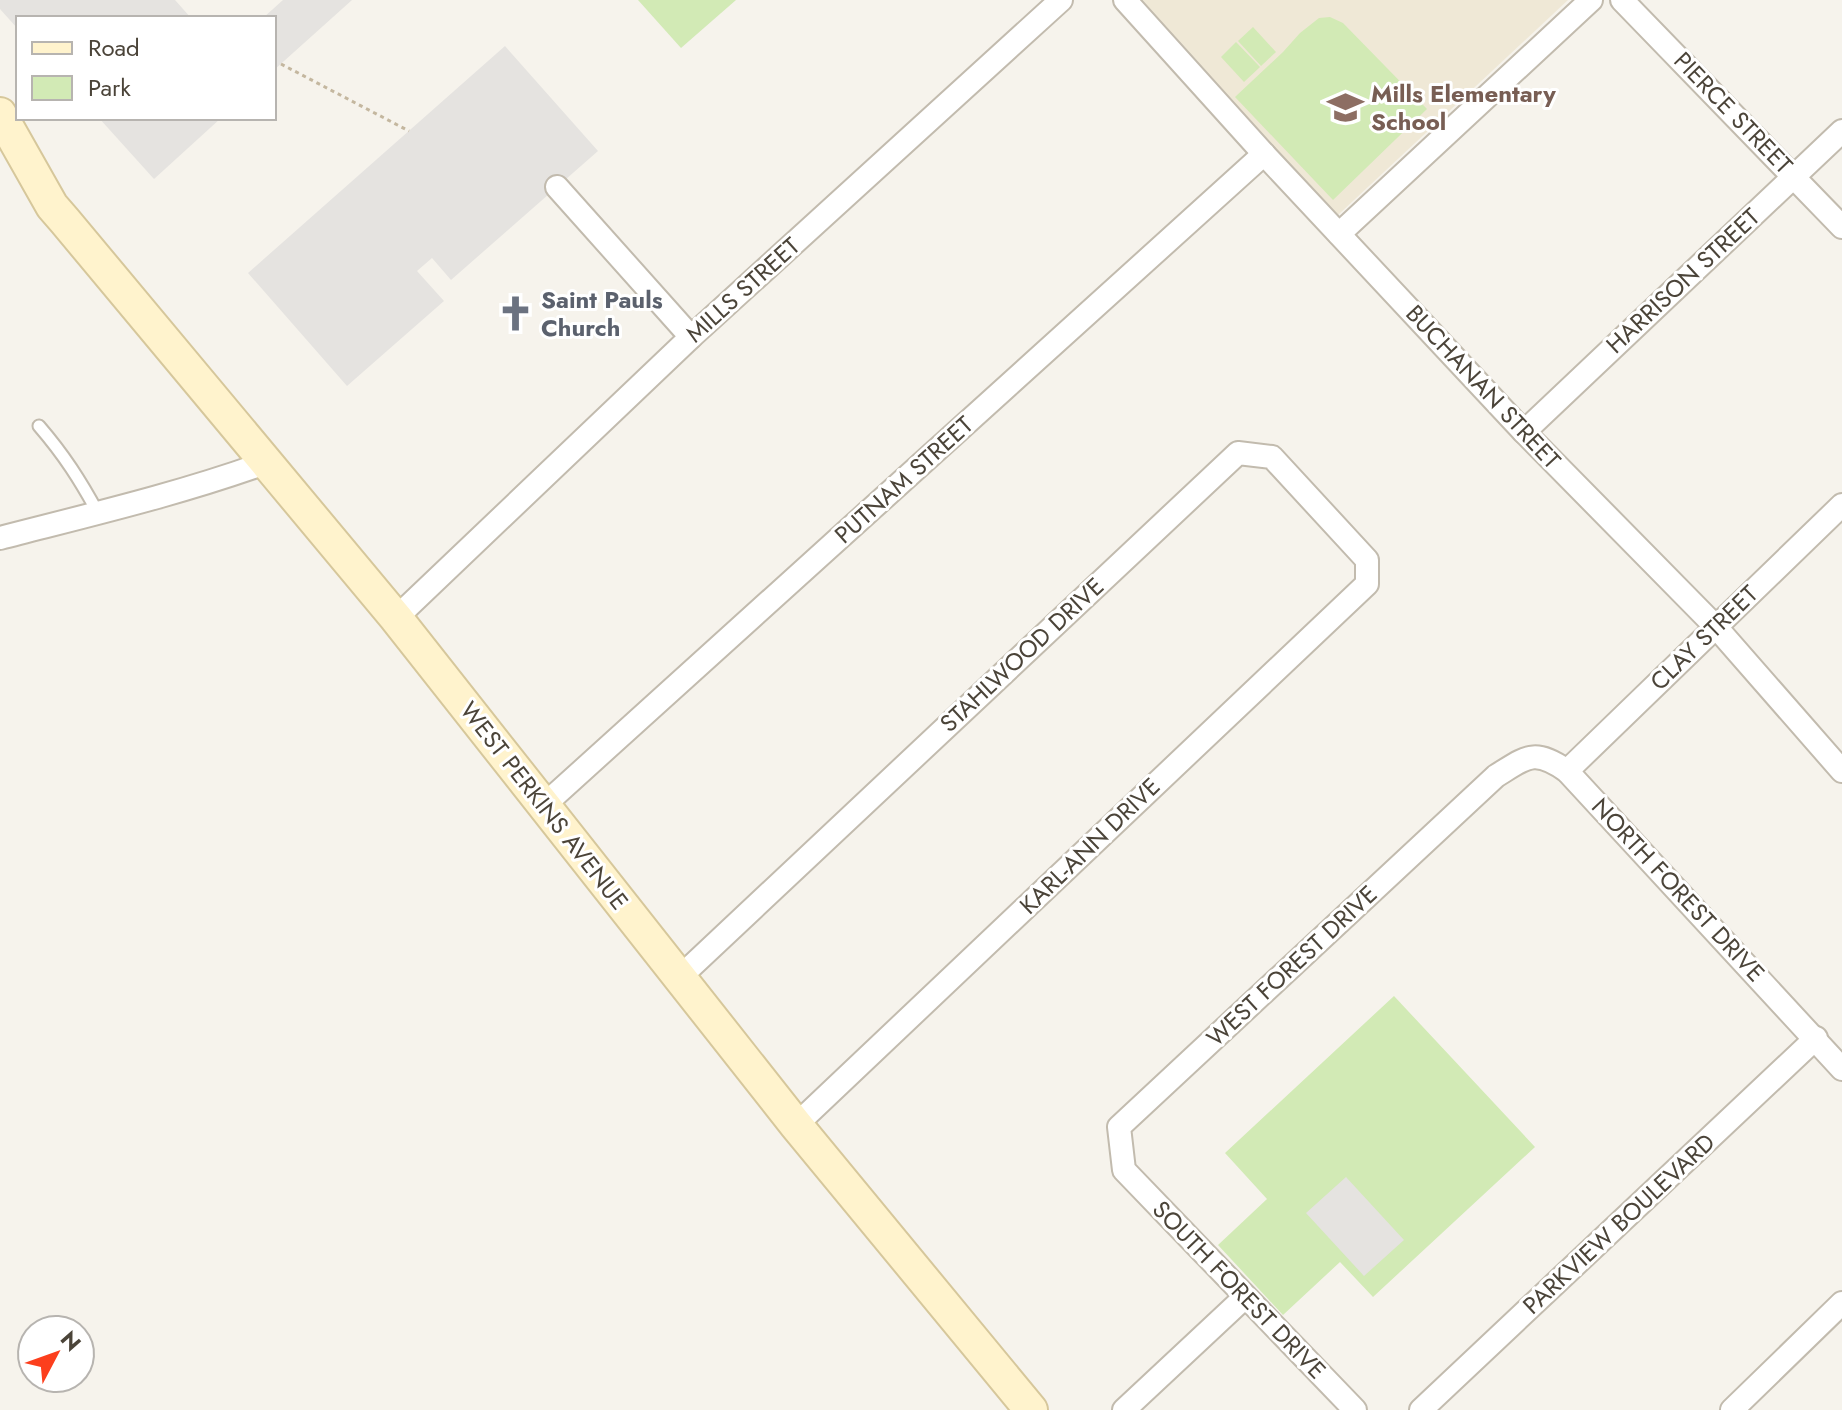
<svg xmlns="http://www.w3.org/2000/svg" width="1842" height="1410" font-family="Jost,sans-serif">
<rect width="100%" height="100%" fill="#f6f3ec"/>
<!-- education -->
<path fill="#efe8d6" d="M1137 0H1568L1338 215Z"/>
<!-- green -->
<g fill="#d2eab5">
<path d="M638 0H736L681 48Z"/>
<path d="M1330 17 1343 23 1427 109 1333 200 1235 97 1283 52 1300 33 1319 18Z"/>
<path d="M1253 27 1276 52 1261 66 1238 41Z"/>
<path d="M1236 42 1260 67 1244 82 1221 57Z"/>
<path d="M1394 996 1535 1147 1373 1297 1340 1262 1283 1315 1218 1245 1267 1199 1225 1153Z"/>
</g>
<!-- parking -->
<g fill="#e5e3e0">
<path d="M0 0H175L191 18H18V29L0 9Z"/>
<path d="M283 0H352L274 70V18H263Z"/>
<path d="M505 46 598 151 451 280 432 258 417 271 444 301 347 386 248 273Z"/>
<path d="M99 118H221L154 179Z"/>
<path d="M1346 1177 1404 1240 1364 1276 1306 1213Z"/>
</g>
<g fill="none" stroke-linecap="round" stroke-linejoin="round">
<defs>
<path id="service" d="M39 426C64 455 80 480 98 513"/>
<g id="minor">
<path d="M1125 0 1264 154 1524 432 1716 627 1842 771"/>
<path d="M1622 0 1842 227"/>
<path d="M557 187 691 337"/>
<path d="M1339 234 1591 0"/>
<path d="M1524 432 1842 131"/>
<path d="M0 538C89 515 179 494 265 463"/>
<path d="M396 618 691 337 1061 0"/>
<path d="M1567 771 1842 505"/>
<path d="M543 806 1264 154"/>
<path d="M680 977 1238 453 1272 457 1367 560V584L796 1125"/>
<path d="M1124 1410 1245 1297"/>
<path d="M1355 1410 1124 1170 1119 1127 1496 776C1527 757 1534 748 1567 771L1842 1069"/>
<path d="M1421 1410 1816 1038"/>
<path d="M1732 1410 1842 1303"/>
</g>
<path id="secondary" d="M0 114 52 206 65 221 396 618 796 1125 1031 1410"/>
</defs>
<!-- service casing -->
<use href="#service" stroke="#c2bbae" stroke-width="15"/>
<!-- minor casing -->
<use href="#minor" stroke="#c2bbae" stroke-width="26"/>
<!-- secondary casing -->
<use href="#secondary" stroke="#d6c79b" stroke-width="36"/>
<!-- path -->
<path stroke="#c4b79f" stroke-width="3" stroke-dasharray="4 4" stroke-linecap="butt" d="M281 64 409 131"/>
<!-- service -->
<use href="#service" stroke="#fff" stroke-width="11"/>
<!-- minor -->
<use href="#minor" stroke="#fff" stroke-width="22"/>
<!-- secondary -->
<use href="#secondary" stroke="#fff3cd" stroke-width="32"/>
</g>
<!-- icons -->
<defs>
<symbol id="school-bare" viewBox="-9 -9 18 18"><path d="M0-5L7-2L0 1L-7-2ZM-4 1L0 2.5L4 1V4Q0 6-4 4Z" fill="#8d6e63" stroke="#fff" stroke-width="2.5" paint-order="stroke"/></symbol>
<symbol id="church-bare" viewBox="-9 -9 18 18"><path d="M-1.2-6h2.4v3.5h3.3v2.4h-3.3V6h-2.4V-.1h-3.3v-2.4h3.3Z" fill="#6b7280" stroke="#fff" stroke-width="2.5" paint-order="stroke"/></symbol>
</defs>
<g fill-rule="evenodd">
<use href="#school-bare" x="1320" y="82" width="51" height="51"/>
<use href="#church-bare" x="490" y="288" width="51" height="51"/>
</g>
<g text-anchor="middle" stroke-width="6" stroke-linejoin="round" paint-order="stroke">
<!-- education labels -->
<g font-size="24" font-weight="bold" fill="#785e54" stroke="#fff" text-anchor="start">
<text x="1371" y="102">Mills Elementary<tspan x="1371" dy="28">School</tspan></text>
</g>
<!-- street labels -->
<g font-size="24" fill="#4b4439" stroke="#fff">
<text transform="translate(1733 113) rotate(46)" y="8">PIERCE STREET</text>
<text transform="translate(1683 281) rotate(-43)" y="8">HARRISON STREET</text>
<text transform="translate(743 290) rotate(-42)" y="8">MILLS STREET</text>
<text transform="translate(1483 387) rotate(47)" y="8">BUCHANAN STREET</text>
<text transform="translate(904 480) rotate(-42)" y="8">PUTNAM STREET</text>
<text transform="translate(1704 638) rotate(-44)" y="8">CLAY STREET</text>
<text transform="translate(1022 655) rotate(-43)" y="8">STAHLWOOD DRIVE</text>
<text transform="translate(544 806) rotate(52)" y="8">WEST PERKINS AVENUE</text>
<text transform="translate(1090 846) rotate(-44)" y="8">KARL-ANN DRIVE</text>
<text transform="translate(1678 890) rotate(47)" y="8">NORTH FOREST DRIVE</text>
<text transform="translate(1292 966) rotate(-43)" y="8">WEST FOREST DRIVE</text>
<text transform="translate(1619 1224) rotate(-43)" y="8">PARKVIEW BOULEVARD</text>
<text transform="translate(1239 1290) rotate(46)" y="8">SOUTH FOREST DRIVE</text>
</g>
<!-- worship labels -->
<g font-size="24" font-weight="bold" fill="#5b616d" stroke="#fff" text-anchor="start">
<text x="541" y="308">Saint Pauls<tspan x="541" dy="28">Church</tspan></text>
</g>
</g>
<!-- legend -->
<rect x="16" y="16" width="260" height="104" fill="#ffffff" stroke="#b7b4b0" stroke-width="2"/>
<rect x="32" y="42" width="40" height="12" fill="#fff3cd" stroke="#b7b4b0" stroke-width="2"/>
<text x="88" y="56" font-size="24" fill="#4b4439">Road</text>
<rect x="32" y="76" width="40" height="24" fill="#d2eab5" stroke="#b7b4b0" stroke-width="2"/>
<text x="88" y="96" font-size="24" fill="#4b4439">Park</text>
<!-- north arrow -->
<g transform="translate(56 1354) rotate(49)"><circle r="38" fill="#ffffff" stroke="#b7b4b0" stroke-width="2"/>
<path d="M0-6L14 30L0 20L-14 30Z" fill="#fc3f1d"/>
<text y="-12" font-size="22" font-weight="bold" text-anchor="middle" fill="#4b4439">N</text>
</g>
</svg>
